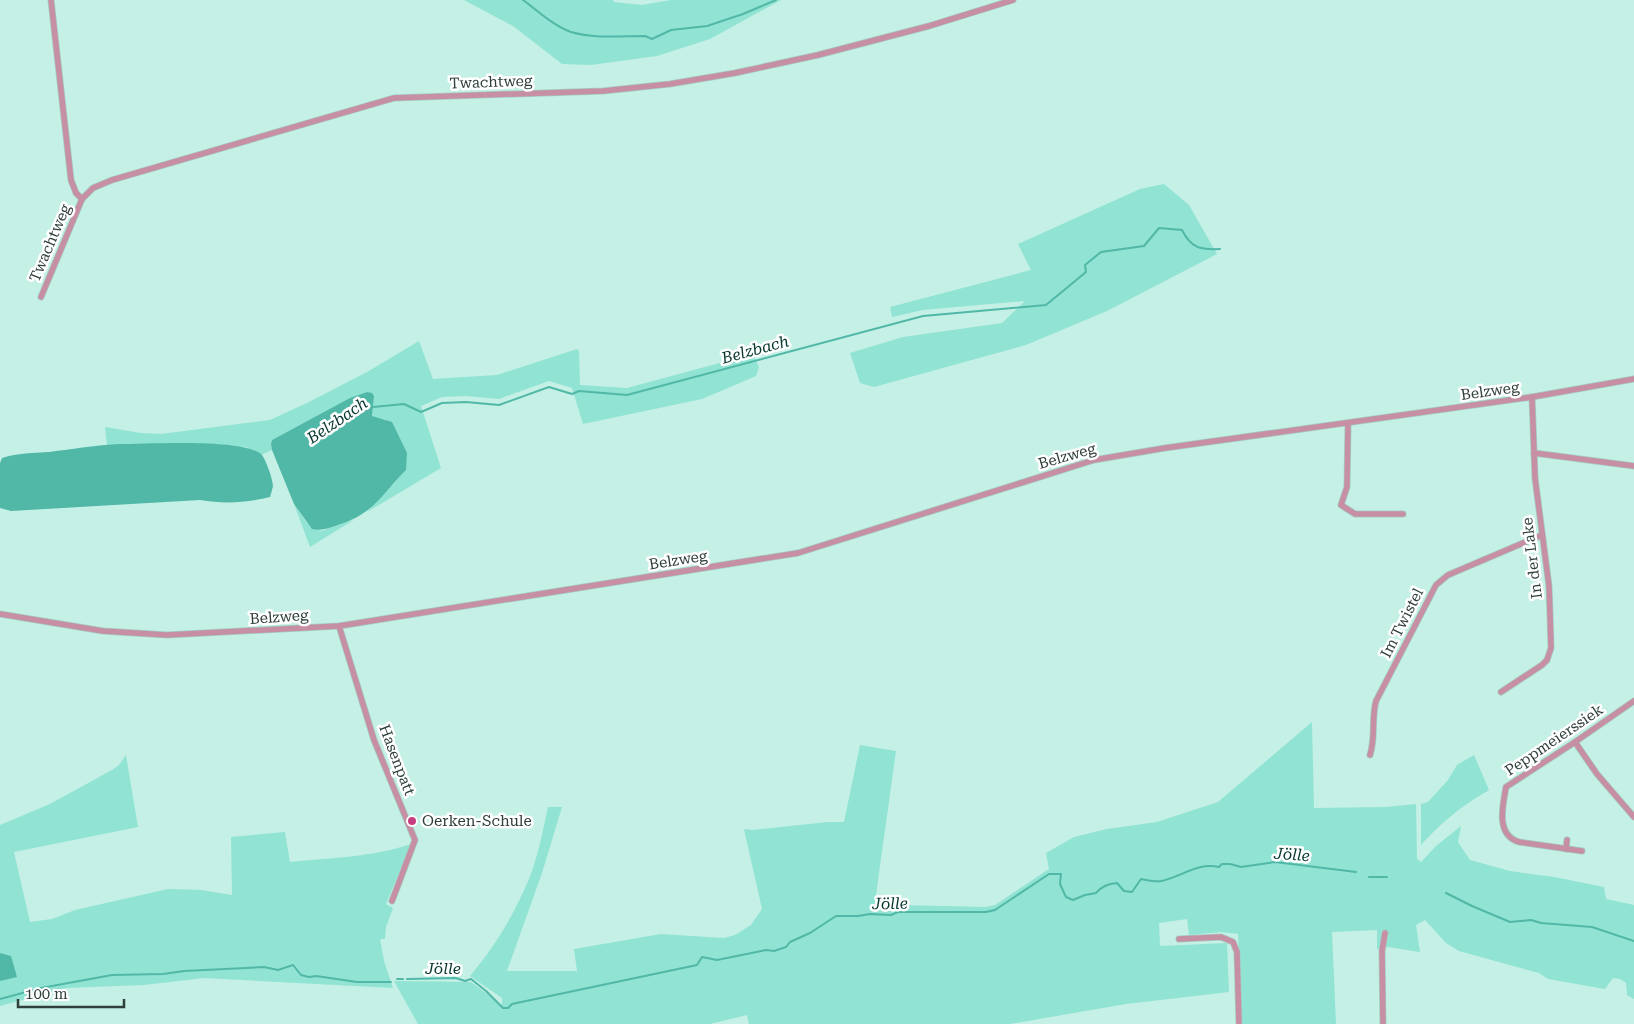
<svg xmlns="http://www.w3.org/2000/svg" width="1634" height="1024" font-family="'Roboto Serif',serif">
<rect width="100%" height="100%" fill="#c4f0e6"/>
<!-- green -->
<g fill="#91e3d3">
<path d="M464 0H613L614 2 642 5 671 0H781L710 39 657 56 591 65 562 64 513 26Z"/>
<path d="M1164 184 1189 205 1217 254 1107 311 1026 345 874 387 860 383 850 353 903 337 1002 323 1025 301 923 310 892 317 890 307 1031 270 1018 244 1140 189Z"/>
<path d="M419 341 433 379 497 375 577 349 579 351 580 385 627 388 753 354 759 367 756 376 702 399 583 424 572 388 549 381 499 399 466 396 442 397 421 406 441 468 367 512C381 498 393 484 406 470L385 419H379L372 416 374 396 367 392 351 398 272 440 271 444 272 450 261 455 246 447 217 444 107 445 105 427 141 433 161 434 270 420 309 402 367 372Z"/>
<path d="M294 504 307 523 321 531 355 519 310 547Z"/>
<path d="M1312 722 1314 808 1386 807 1416 804 1417 859 1421 862 1436 846 1461 826 1458 842 1470 860 1510 871 1554 877 1604 887 1606 899 1634 905V999L1627 995 1626 983 1620 979 1613 978 1605 989 1548 979 1539 973 1459 951 1446 943 1425 920 1416 925 1420 952 1388 947 1377 949V930L1332 932 1336 1024H1242L1238 934 1221 932 1189 935 1187 919 1159 923 1160 946 1227 943 1229 992 1126 1004 1010 1024H749L747 1015 710 1024H418L394 981 471 982 502 1005V998L470 976C492 950 511 920 525 888 537 863 542 834 548 807H562L542 873 507 971H577L574 949 661 934 724 938 735 935 751 925 762 909 744 829 752 830 828 822H844L860 745 896 751 875 902 898 905 986 907 995 905 1049 869 1046 853 1074 837 1107 829 1157 822 1218 802Z"/>
<path d="M126 755 138 827 14 852 30 922 52 919 75 910 168 889 201 890 232 895 231 837 285 832 290 862C329 858 374 857 411 844L386 904 393 908 386 927 385 939H380L384 961 393 988 204 978 144 985 66 988 0 1006V825L50 804 112 770 119 765Z"/>
<path d="M1474 755 1489 790C1460 807 1443 821 1421 845V804L1428 802 1448 780 1457 765Z"/>
</g>
<!-- water -->
<g fill="#51b8a7">
<path d="M367 392 372 393 374 396 372 416 392 422 407 453 406 470C381 495 375 513 338 525 329 528 322 531 312 529L294 504 272 450 271 444 272 440 350 398Z"/>
<path d="M120 444C148 444 242 438 261 454 266 459 273 480 273 486 272 490 271 494 270 497 247 503 223 504 200 500L11 511 0 508V463L2 458C18 453 33 453 49 452 73 449 96 445 120 444Z"/>
<path d="M0 953 11 956 17 977 0 981Z"/>
</g>
<g fill="none" stroke-linecap="round" stroke-linejoin="round">
<!-- stream -->
<g stroke="#51b8a7" stroke-width="2">
<path d="M523 0C538 11 554 26 571 32 595 39 621 36 645 36L652 39 671 30 707 26 743 14 776 0"/>
<path d="M370 409 373 407 404 404 421 412 442 403 466 402 499 405 549 387 572 394 579 391 627 395 923 316 1046 305 1086 272 1085 265 1101 252 1144 246 1159 228 1182 230C1191 248 1200 250 1220 249"/>
<path d="M1369 877H1387"/>
<path d="M1446 893 1472 906 1510 922 1531 920 1541 923 1592 927 1634 941"/>
<path d="M397 979H403"/>
<path d="M407 979 456 978 465 981 471 979 486 991 503 1008H508L512 1004 697 965 702 957 717 960 766 950 774 951 786 947 790 942 810 933 836 916H858L870 914 891 915 898 912H986L995 910 1049 874H1061L1060 884 1066 897 1073 900 1085 895 1096 893C1102 886 1108 884 1117 883L1124 891 1132 892 1141 879C1147 880 1155 882 1161 881 1181 877 1198 862 1219 867L1222 864H1230L1241 867 1275 862 1356 872"/>
<path d="M0 999 41 988 112 975 163 974 184 971 264 967 278 970 293 965 301 975 309 977 316 976 357 982H391"/>
</g>
<defs>
<g id="minor">
<path d="M51 0 71 180 76 193 82 199"/>
<path d="M41 297 82 199 93 188 112 180 394 98 603 91 670 84 735 73 818 55 929 26 1013 0"/>
<path d="M1348 424 1347 487 1341 505 1355 514H1403"/>
<path d="M1534 453 1634 466"/>
<path d="M0 614 103 631 167 635 339 626 798 553 1094 460 1165 448 1532 397 1634 379"/>
<path d="M339 626 374 740 415 840 392 901"/>
<path d="M1501 692 1542 665 1547 660 1551 648 1550 614 1549 586 1535 478 1532 397"/>
<path d="M1575 742 1597 774 1634 817"/>
<path d="M1370 755C1376 736 1371 720 1376 701L1436 585 1448 575 1542 535"/>
<path d="M1566 849 1567 840"/>
<path d="M1582 851 1519 842C1495 835 1503 805 1506 787L1575 742 1634 701"/>
<path d="M1179 939 1221 937 1233 942 1237 952 1239 1024"/>
<path d="M1383 1024 1382 951 1385 933"/>
</g>
</defs>
<!-- minor casing -->
<use href="#minor" stroke="#a6cdc4" stroke-width="7"/>
<!-- minor -->
<use href="#minor" stroke="#c68fa4" stroke-width="5.5"/>
</g>
<!-- markers -->
<circle fill="#c53f80" stroke="#fff" stroke-width="2" cx="412" cy="821" r="5"/>
<g text-anchor="middle" stroke-width="5" stroke-linejoin="round" paint-order="stroke">
<!-- street labels -->
<g font-size="15" fill="#2e3f3c" stroke="#fff">
<text transform="translate(491 82) rotate(-2)" y="5">Twachtweg</text>
<text transform="translate(50 243) rotate(-67)" y="5">Twachtweg</text>
<text transform="translate(1490 391) rotate(-8)" y="5">Belzweg</text>
<text transform="translate(1067 456) rotate(-16)" y="5">Belzweg</text>
<text transform="translate(1532 558) rotate(-97)" y="5">In der Lake</text>
<text transform="translate(678 560) rotate(-9)" y="5">Belzweg</text>
<text transform="translate(279 617) rotate(-4)" y="5">Belzweg</text>
<text transform="translate(1402 623) rotate(-63)" y="5">Im Twistel</text>
<text transform="translate(1554 740) rotate(-34)" y="5">Peppmeierssiek</text>
<text transform="translate(397 760) rotate(69)" y="5">Hasenpatt</text>
</g>
<!-- poi labels -->
<g font-size="15" fill="#2e3f3c" stroke="#fff" text-anchor="start">
<text x="422" y="826">Oerken-Schule</text>
</g>
<!-- water labels -->
<g font-size="16" font-style="italic" fill="#063730" stroke="#fff">
<text transform="translate(755 349) rotate(-15)" y="6">Belzbach</text>
<text transform="translate(337 420) rotate(-34)" y="6">Belzbach</text>
<text transform="translate(1292 854) rotate(4)" y="6">Jölle</text>
<text transform="translate(890 903) rotate(-1)" y="6">Jölle</text>
<text x="443" y="974">Jölle</text>
</g>
</g>
<!-- scale -->
<path d="M18 999v8h106v-8" fill="none" stroke="#2e3f3c" stroke-width="2.5"/>
<text x="25" y="999" font-size="15" fill="#2e3f3c" stroke="#ffffff" stroke-width="4" paint-order="stroke">100 m</text>
</svg>
